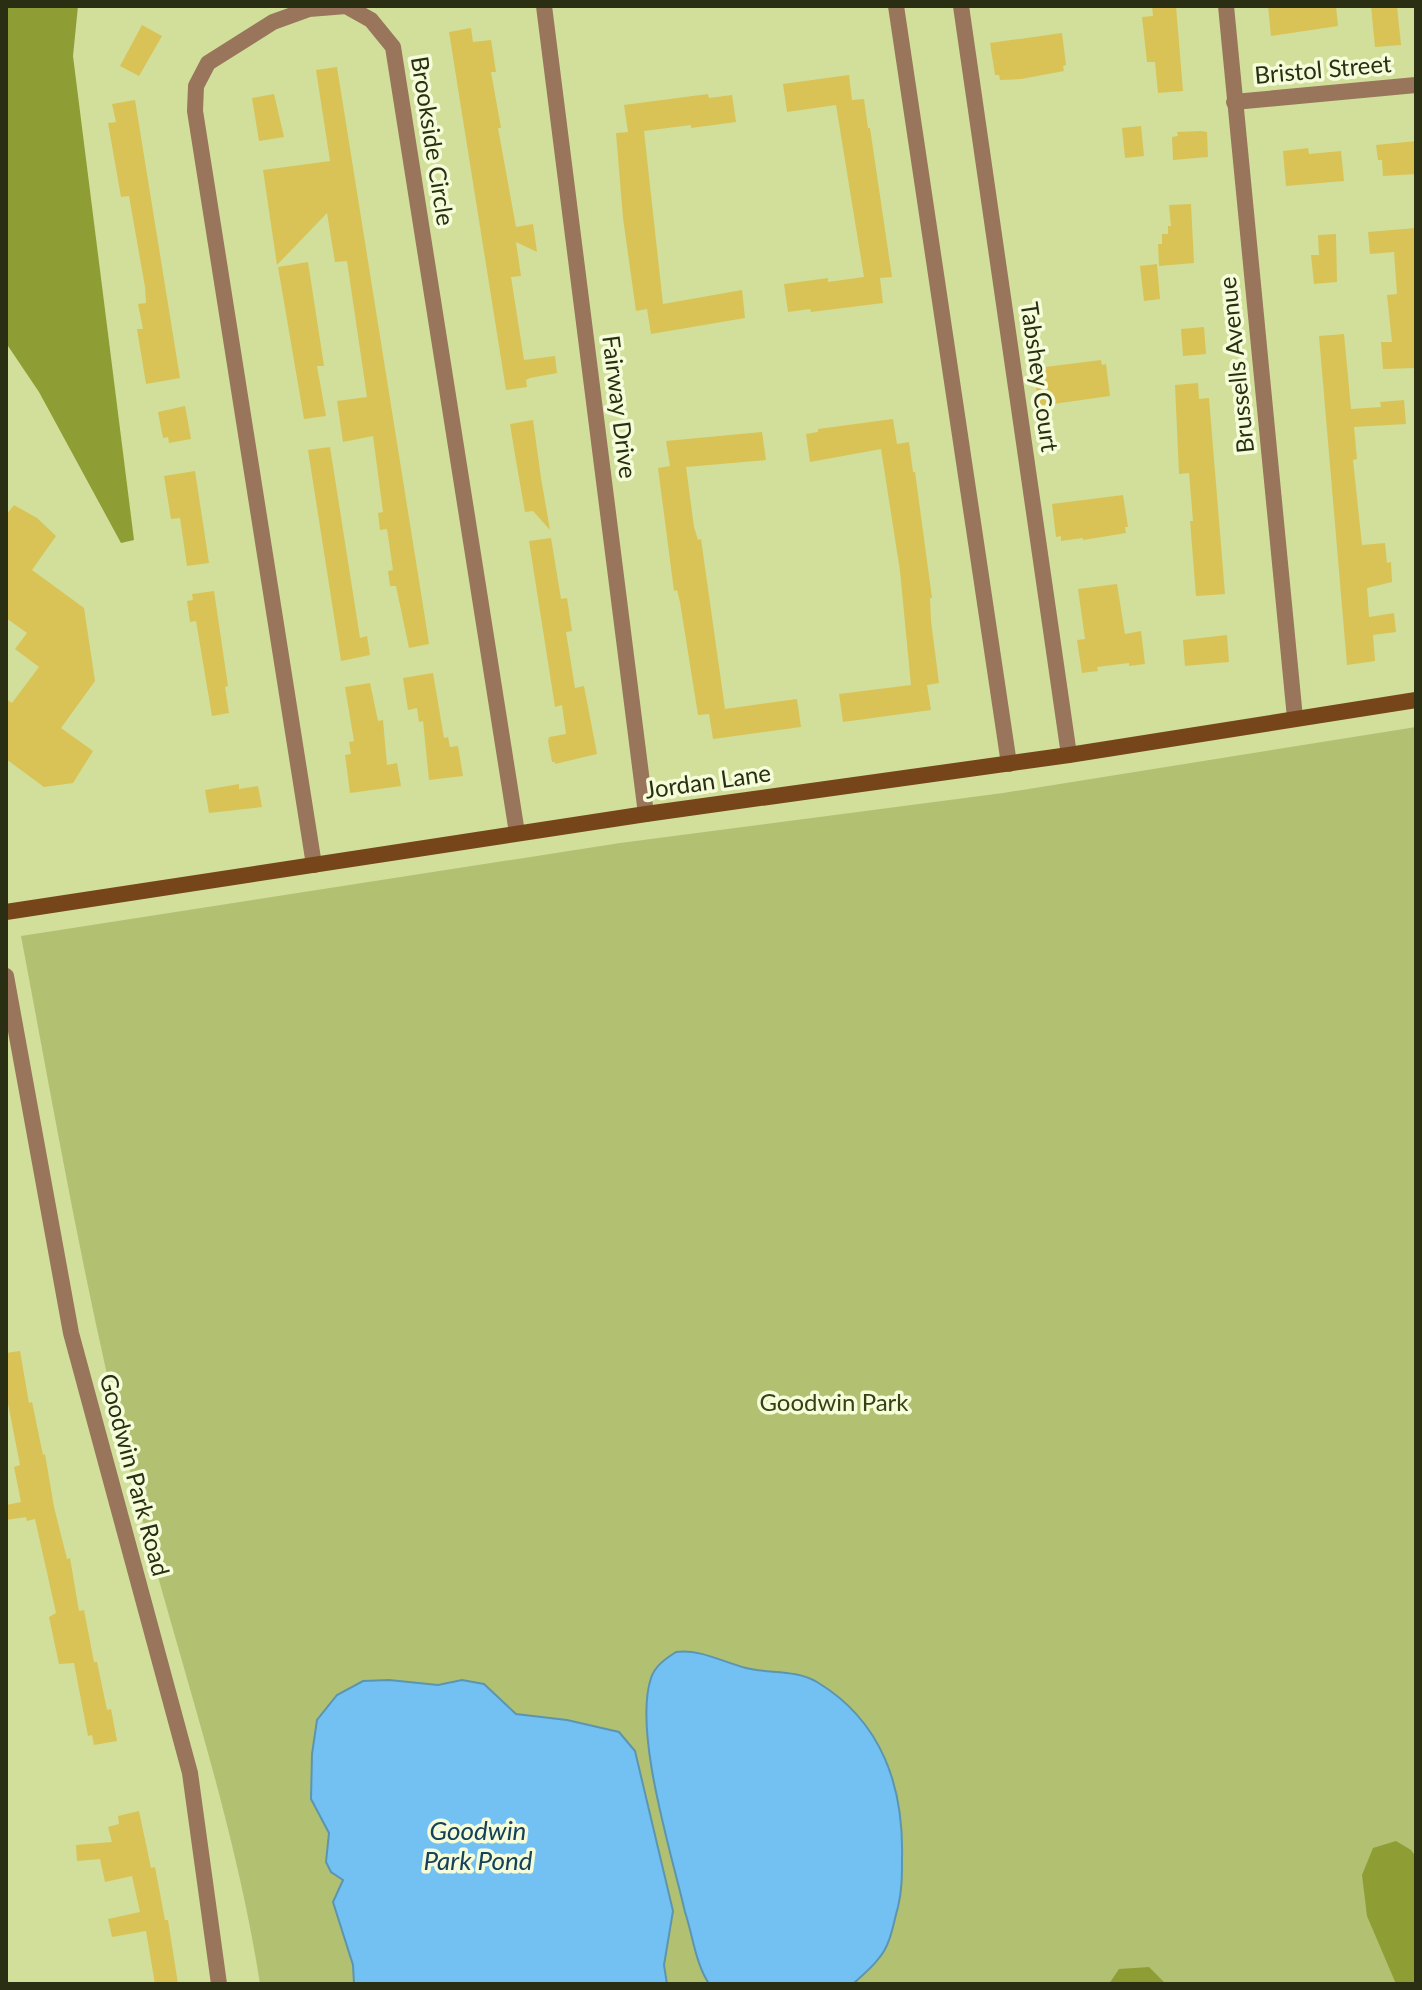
<svg xmlns="http://www.w3.org/2000/svg" width="1422" height="1990" font-family="Lato,sans-serif">
<rect width="100%" height="100%" fill="#d1df9b"/>
<!-- green -->
<path fill="#b2c171" d="M1416 727V1984H260C233 1810 173 1645 131 1475 86 1297 55 1116 21 936L620 843 1003 793Z"/>
<!-- forest -->
<g fill="#8e9e34">
<path d="M6 6H78L73 56 134 540 121 543 39 392 6 343Z"/>
<path d="M1396 1841 1411 1850 1416 1857V1984H1396L1367 1916 1362 1875 1373 1848Z"/>
<path d="M1149 1967 1166 1984H1109L1119 1969Z"/>
</g>
<!-- water -->
<g fill="#72c1f2" stroke="#5c95af" stroke-width="2">
<path d="M676 1652C701 1649 722 1662 746 1668 769 1674 795 1669 817 1682 882 1721 904 1787 902 1859 902 1877 902 1890 898 1907 893 1924 891 1944 879 1958 872 1968 861 1976 853 1984H709C695 1962 693 1936 685 1912 672 1855 633 1732 651 1678 655 1666 665 1659 676 1652Z"/>
<path d="M389 1680 438 1685 462 1680 484 1684 516 1714 567 1720 619 1732 635 1751 673 1911 664 1965 667 1984H354L353 1965 333 1902 343 1880 331 1872 326 1862 329 1833 311 1799 312 1754 317 1720 337 1695 363 1681Z"/>
</g>
<!-- building -->
<g fill="#d9c356">
<path d="M1152 6H1176L1183 91 1158 93 1155 62H1147L1142 17 1153 16Z"/>
<path d="M1268 6H1336L1338 26 1271 36Z"/>
<path d="M1371 6H1397L1401 45 1375 47Z"/>
<path d="M142 25 162 36 139 76 120 66Z"/>
<path d="M471 28 473 42 491 40 496 72H491L501 128H498L516 227 533 224 537 252 516 242 521 276 511 277 524 360 555 356 557 373 530 378 526 380 527 387 506 390 449 32Z"/>
<path d="M1062 33 1066 65 1063 66 1064 71 1021 79 1000 80 999 75H995L990 43Z"/>
<path d="M337 67 428 637 429 644 409 648 396 586H390L388 571 393 570 387 529 380 530 378 513 383 512 373 436 343 442 337 401 367 397 347 261 335 262 327 213 277 265 263 170 330 161 316 70Z"/>
<path d="M849 75 852 100 864 99 868 128H870L892 277 880 278 883 303 811 312 810 309 788 312 784 284 828 278V282L864 277 836 105 787 112 783 84Z"/>
<path d="M274 94 284 137 259 141 252 98Z"/>
<path d="M708 94 709 98 732 95 736 122 691 128V125L644 131 663 304 742 290 745 318 651 334 647 309 636 311 623 218 616 133 628 132 624 105Z"/>
<path d="M135 100 180 378 146 384 137 329H143L138 304 146 303 145 287 129 196 121 197 108 123 116 122 112 104Z"/>
<path d="M1141 126 1144 156 1125 158 1122 128Z"/>
<path d="M1201 131 1207 132 1208 157 1173 160 1172 137 1178 136 1177 132Z"/>
<path d="M1416 141V174L1383 176 1382 160H1378L1376 145Z"/>
<path d="M1308 148 1309 154 1341 151 1344 181 1286 186 1283 151Z"/>
<path d="M1191 204 1194 263 1159 266 1158 244H1162V234H1168V226H1171L1169 205Z"/>
<path d="M1416 228V368L1383 369 1381 342H1392L1387 295 1397 294 1394 252 1370 254 1368 232Z"/>
<path d="M1336 234 1337 282 1314 284 1311 255H1319L1318 235Z"/>
<path d="M308 262 324 366H317L326 416 304 419 278 267Z"/>
<path d="M1157 264 1160 299 1144 301 1140 266Z"/>
<path d="M1204 327 1206 354 1183 356 1181 329Z"/>
<path d="M1344 334 1351 409 1381 407 1380 402 1404 400 1406 424 1354 427 1357 459 1353 460 1362 545 1385 543 1387 563 1391 562 1392 582 1367 588 1369 617 1394 613 1396 632 1373 635 1375 661 1347 665 1319 336Z"/>
<path d="M1101 360 1102 365 1106 364 1110 396 1039 406 1034 374 1037 373V368Z"/>
<path d="M1198 383 1199 399 1209 398 1225 594 1196 596 1190 521H1193L1189 473 1179 474 1175 385Z"/>
<path d="M185 406 191 439 169 443 168 437 163 438 158 412Z"/>
<path d="M893 419 897 444 909 442 913 472H915L932 598H930L931 621 939 683 927 685 931 710 843 722 839 694 911 685 900 571 881 449 810 462 806 434 818 432V429Z"/>
<path d="M533 420 541 478 550 530 533 511 525 512 515 455 510 424Z"/>
<path d="M762 432 766 460 686 467 694 527 698 540 701 539 725 709 797 699 801 727 713 739 709 714 698 715 680 602 677 590 674 591 658 468 670 466 666 441Z"/>
<path d="M330 447 360 638 367 636 370 655 341 661 308 450Z"/>
<path d="M195 471 209 563 187 566 180 518 171 519 164 476Z"/>
<path d="M1123 495 1128 527H1125L1126 533 1083 540V538L1061 541V536L1056 537 1052 504Z"/>
<path d="M14 505 37 518 56 536 32 570 84 608 95 681 61 728 93 751 73 783 44 787 6 759V699L12 703 39 667 15 649 27 633 6 618V515Z"/>
<path d="M551 538 561 599 567 598 572 631 566 632 575 688 584 686 597 754 555 764V762H552L548 741 549 737 566 734 562 705 555 707 529 541Z"/>
<path d="M1117 584 1125 634 1141 631 1145 664 1129 666V663L1097 667 1098 671 1082 673 1077 640 1085 639 1078 589Z"/>
<path d="M214 591 228 686 225 687 229 713 212 716 196 621 190 622 187 601 193 600 192 594Z"/>
<path d="M1227 635 1229 662 1185 666 1183 640Z"/>
<path d="M433 673 444 738 448 737 450 747 458 746 463 776 429 780 423 721 419 722 417 708 408 710 403 678Z"/>
<path d="M370 683 378 721 383 720 387 765 397 763 401 786 350 793 345 755 351 754 349 742 354 741 345 687Z"/>
<path d="M239 784V789L258 786 262 807 209 813 205 790Z"/>
<path d="M20 1351 29 1403 32 1402 43 1455 45 1454 54 1507 67 1559 70 1558 79 1611 84 1610 94 1662H97L107 1710 111 1709 117 1741 94 1745 92 1735 88 1736 74 1663 59 1664 49 1617 56 1613 35 1519 27 1521 26 1517 6 1520V1505L21 1502 14 1467 20 1465 6 1393V1353Z"/>
<path d="M139 1811 151 1868 155 1867 165 1920H168L178 1984H155L146 1931 112 1937 108 1919 140 1912 132 1876 105 1882 100 1859 77 1861 76 1845 112 1842 108 1827 119 1824 118 1816Z"/>
</g>
<g fill="none" stroke-linecap="round" stroke-linejoin="round">
<!-- minor -->
<g stroke="#98755b" stroke-width="16">
<path d="M544 6 646 814"/>
<path d="M896 6 1009 764"/>
<path d="M961 6 1069 755"/>
<path d="M1226 6 1295 718"/>
<path d="M1234 102 1416 85"/>
<path d="M314 865 195 111 196 86 208 63 273 22 309 9 346 6 371 20 393 47 517 833"/>
<path d="M6 976 71 1333 190 1773 219 1984"/>
</g>
<!-- secondary -->
<path stroke="#77451a" stroke-width="16" d="M6 912 646 814 1069 755 1416 700"/>
</g>
<g text-anchor="middle" stroke-width="7" stroke-linejoin="round" paint-order="stroke">
<!-- street labels -->
<g font-size="24" fill="#2a2f13" stroke="#f5fcda">
<text transform="translate(1323 70) rotate(-5)" y="8">Bristol Street</text>
<text transform="translate(432 141) rotate(81)" y="8">Brookside Circle</text>
<text transform="translate(1237 365) rotate(-96)" y="8">Brussells Avenue</text>
<text transform="translate(1039 377) rotate(82)" y="8">Tabshey Court</text>
<text transform="translate(619 407) rotate(83)" y="8">Fairway Drive</text>
<text transform="translate(708 782) rotate(-8)" y="8">Jordan Lane</text>
<text transform="translate(134 1475) rotate(75)" y="8">Goodwin Park Road</text>
</g>
<!-- park labels -->
<g font-size="24" fill="#383f13" stroke="#f5fcda">
<text x="834" y="1411">Goodwin Park</text>
</g>
<!-- water labels -->
<g font-size="26" font-style="italic" fill="#15415a" stroke="#f5fcda">
<text x="478" y="1840">Goodwin<tspan x="478" dy="30">Park Pond</tspan></text>
</g>
</g>
<!-- border -->
<rect width="1422" height="1990" fill="none" stroke="#2a2f13" stroke-width="16"/>
</svg>
